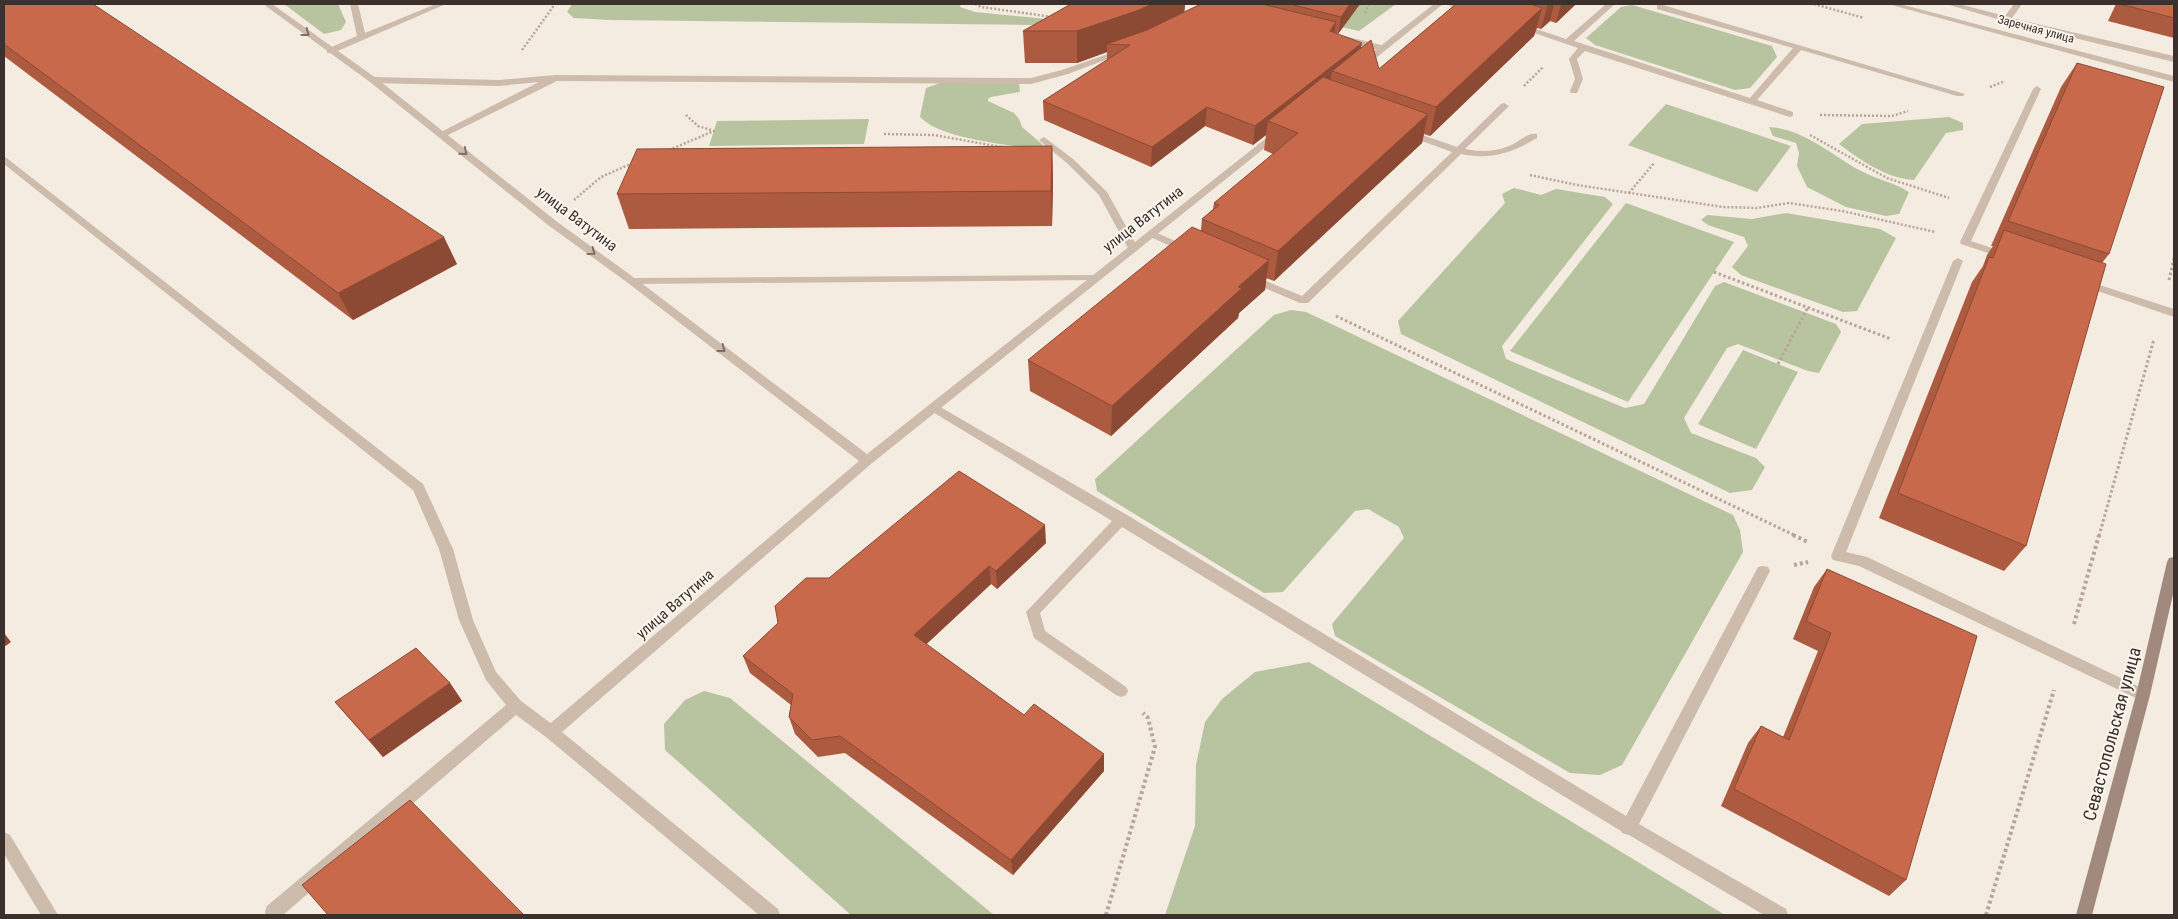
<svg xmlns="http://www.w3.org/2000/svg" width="2178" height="919" font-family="'Roboto Condensed',sans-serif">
<rect width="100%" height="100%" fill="#f4ebe1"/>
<!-- green -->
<g fill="#b8c4a0">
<path d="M284 4H338L346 22 341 30 324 34Z"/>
<path d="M572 4H961L960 7 975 12 1037 18 1045 19 1046 23 1031 25 610 20 574 18 567 12Z"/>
<path d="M1237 4H1396L1359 31Z"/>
<path d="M1632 5 1772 46 1777 57 1750 88 1735 90 1595 45 1586 38 1621 7Z"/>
<path d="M940 83H1019L1020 92 991 97 988 99V101L1014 113 1019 119 1022 127 1043 145 1035 149C1005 144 941 139 920 117L926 88Z"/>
<path d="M1666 104 1791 146 1757 192 1628 145Z"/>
<path d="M1949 117 1963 123V130L1946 133 1914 180C1888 179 1860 160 1839 144L1862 124Z"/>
<path d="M869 119 864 144 709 146 717 121Z"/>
<path d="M1769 127C1802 128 1832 155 1859 170 1875 179 1893 182 1909 192L1899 214 1886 216 1846 207 1807 187 1797 166 1799 153 1796 143 1773 136Z"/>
<path d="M1514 188 1541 195 1556 189 1605 197 1613 204 1502 346 1506 359 1625 408 1644 404 1715 286 1724 282 1836 324 1841 332 1819 373 1808 371 1738 344 1727 348 1684 418 1691 433 1756 458 1765 467 1752 490 1730 493 1401 334 1398 321 1505 203 1502 194Z"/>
<path d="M1626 203 1734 242 1628 402 1510 351Z"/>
<path d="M1786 213 1880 229 1896 238 1857 311 1843 312 1741 275 1732 267 1748 246 1744 237 1708 225 1701 220 1707 215 1752 219Z"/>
<path d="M1291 310 1306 312 1733 515 1740 530 1743 552 1622 765 1600 775 1570 773 1335 636 1332 624 1404 538 1399 527 1368 509 1355 511 1283 592 1264 593 1097 491 1095 479 1274 315Z"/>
<path d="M1743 350 1798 372 1756 449 1698 424Z"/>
<path d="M1309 662 1725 915H1165L1195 826 1196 765 1205 722 1222 699 1255 672Z"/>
<path d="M704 691 730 698 994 915H851L665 750 664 724 685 700Z"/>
</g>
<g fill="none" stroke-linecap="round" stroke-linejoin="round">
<!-- path-far2 -->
<g stroke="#b9a596" stroke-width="2.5" stroke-dasharray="2 2" stroke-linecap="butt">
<path d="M975 4 981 7 1053 17"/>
<path d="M1814 4 1864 18"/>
<path d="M1365 13 1369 4"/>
<path d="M522 50 555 4"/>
<path d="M1524 86 1543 67"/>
<path d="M1990 87 2005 81"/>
<path d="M1820 115 1892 116 1908 111"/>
<path d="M884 134 934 135 1001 147"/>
<path d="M1810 135 1887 178 1949 198"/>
<path d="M669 150 714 131 698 126 686 115"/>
<path d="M1530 175 1577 185 1723 207 1756 208 1789 203 1842 211 1935 232"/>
<path d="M1629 193 1654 163"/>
<path d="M574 200 601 177 633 163"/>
</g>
<!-- path-far1 -->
<g stroke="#b9a596" stroke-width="3" stroke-dasharray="2.5 2.5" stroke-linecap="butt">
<path d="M1714 272 1891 339"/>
<path d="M2169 280 2174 258"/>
<path d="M1336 316 1796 536"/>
<path d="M1778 364 1808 307"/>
<path d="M2099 536 2154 339"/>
</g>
<!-- path -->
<g stroke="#b9a596" stroke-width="4" stroke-dasharray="3 3" stroke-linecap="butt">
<path d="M1793 535 1808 542"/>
<path d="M1794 565 1808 562"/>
<path d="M2074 624 2099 535"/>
<path d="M1106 915 1155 747 1148 718 1143 713"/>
<path d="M1986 915 2054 690"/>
</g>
<!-- lane -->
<g fill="#cdbbac" fill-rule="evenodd">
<path d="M350 4H358L365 33 436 4H446L333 53H327V49L357 36Z"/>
<path d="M1190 4H1209L1218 7 1214 9Z"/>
<path d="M1445 4H1457L1475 11 1471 13Z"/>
<path d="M1606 4H1615L1574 41 1750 98 1793 48 1657 9V5H1663L1965 94 1963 96H1957L1801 50 1757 100 1793 112V116L1790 117 1585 51 1577 59 1583 79 1577 93H1571L1570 91 1575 79 1569 59 1578 48 1517 27 1521 24 1566 39Z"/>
<path d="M1946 4H1959L2005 16 2014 4H2022L2012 18 2174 56V62L2004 21Z"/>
<path d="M1345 36 1385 46 1386 48 1382 51 1342 41 1341 39Z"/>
<path d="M1119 50 1126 52 1068 74 1031 84 557 81 442 138 437 135 439 133 539 82 499 86 373 83 369 80 373 77 499 80 555 75 1031 78 1062 70Z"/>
<path d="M2037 86 2041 89 1971 241 2010 254 2011 256 2006 259 1961 244 1960 242 2033 89Z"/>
<path d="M1504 103 1509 106 1507 108 1465 149C1480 152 1495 152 1509 146 1518 143 1527 132 1537 134V138C1512 153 1490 160 1461 154L1308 303H1300L1246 280 1245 278 1246 276H1254L1302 296 1452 152 1405 135V131H1411L1457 147 1501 104Z"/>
<path d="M1044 137 1073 159 1107 192 1138 248 1137 250H1129L1099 195 1067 163 1041 142 1039 140Z"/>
<path d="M4 156 423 484 453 549 473 620 496 672 521 701 556 727 559 732 556 737 551 739 546 737 516 715 283 915H266L265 912 267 906 506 705 486 680 459 620 439 549 413 490 4 164Z"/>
<path d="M1152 231 1192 248 1193 250 1188 253 1184 252 1148 236V232Z"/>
<path d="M1958 258 1963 261 1846 552 1867 557 2148 691 2150 695 2148 699 2143 701 2138 699 1859 566 1833 560 1831 556 1953 261Z"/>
<path d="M1094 275 1098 276 1099 278 1098 280 632 284 627 281 632 278Z"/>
<path d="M2084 280 2174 309V317L2080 285 2079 283Z"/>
<path d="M935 404 1127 515 1626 816 1758 567 1763 566 1768 567 1770 571 1639 824 1786 909 1788 915H1764L1629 835 1622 833 1621 831 1122 527 1040 613 1045 631 1126 687 1128 691 1126 695 1121 697 1116 695 1034 638 1026 612 1112 521 931 411 929 408Z"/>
<path d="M4 832 10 835 58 915H41L4 854Z"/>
</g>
<!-- street -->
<g fill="#cdbbac" fill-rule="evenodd">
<path d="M263 4H272L376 78 556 221 636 279 867 454 1274 132H1280L1282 134 871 464 562 732 778 909 780 915H759L546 737 543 732 546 727 859 461 628 283 548 225 370 82Z"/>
<path d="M1434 4H1443L1366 66H1360V62Z"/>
<path d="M1888 4H1900L2174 76V82Z"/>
</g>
<!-- secondary -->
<path fill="#a18a7d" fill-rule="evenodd" d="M2174 557V590L2150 695 2092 915H2076L2136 695 2167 562 2169 558Z"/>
</g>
<!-- wall -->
<g fill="#ac5a40">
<path d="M4 4 457 264 353 320 4 56Z"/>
<path d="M1071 4H1185L1184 12 1201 4H1360L1338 34 1335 33 1361 48 1379 69 1456 4H1576L1556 23 1550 21 1541 29 1537 28 1534 36 1430 136 1424 134 1422 143 1274 281 1266 278 1265 290 1239 313 1238 318 1111 436 1030 391 1028 360 1201 230 1202 219 1213 209 1214 203 1273 154 1264 150 1266 135 1253 145 1205 126 1151 167 1044 120 1043 101 1107 60V52L1077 63H1025L1023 31Z"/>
<path d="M2116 4H2174V38L2108 21Z"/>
<path d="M2077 63 2109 254 2102 263 2026 546 2004 571 1879 518 1972 282 1983 266 1987 255 1993 246H1991L2061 87Z"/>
<path d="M1052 146 1053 181 1052 226 629 229 617 194Z"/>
<path d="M1046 543 997 589 991 584 926 644 1024 715 1104 754V771L1013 875 845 753 818 757 795 734 789 717 791 705 750 673 743 656 829 578Z"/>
<path d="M1827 569 1906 880 1889 896 1721 806 1748 743 1761 726 1783 737 1818 651 1793 639 1814 587Z"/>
<path d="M450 683 462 701 383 757 335 702Z"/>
</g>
<!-- shaded-wall -->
<g fill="#8c4a34">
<path d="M1152 4H1185L1184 19 1107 44V52L1077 63V31Z"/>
<path d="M1350 4H1360L1338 34 1341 17Z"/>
<path d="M1548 4H1554L1550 21 1541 29Z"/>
<path d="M1561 4H1576L1556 23Z"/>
<path d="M1542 8 1534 36 1430 136 1436 107Z"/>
<path d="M1336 22 1333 41 1330 31Z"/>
<path d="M1362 43 1358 62 1332 71 1330 84 1268 121 1266 135 1253 145 1255 126Z"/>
<path d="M1207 107 1205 126 1151 167 1152 147Z"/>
<path d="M1428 114 1422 143 1274 281 1278 251Z"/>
<path d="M1052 146 1053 181 1052 226 1051 191Z"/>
<path d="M444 237 457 264 353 320 338 293Z"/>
<path d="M1269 260 1265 290 1239 313 1238 318 1111 436 1112 406 1238 287Z"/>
<path d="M1045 525 1046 543 997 589 996 571Z"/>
<path d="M989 566 991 584 917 653 914 635Z"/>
<path d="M4 633 11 642 4 647Z"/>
<path d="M450 683 462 701 383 757 369 740Z"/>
<path d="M1104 754V771L1013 875 1011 860Z"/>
</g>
<!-- building -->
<g fill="#c8694b" stroke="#8c4a34">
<path d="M4 4H93L444 237 338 293 4 44Z"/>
<path d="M1071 4H1152L1139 10 1077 31H1023Z"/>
<path d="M1201 4H1262L1336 22 1330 31 1362 43 1255 126 1207 107 1152 147 1043 101 1130 45 1107 44 1147 30Z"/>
<path d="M1290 4H1350L1341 17Z"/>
<path d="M1456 4H1530L1542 8 1436 107 1332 71 1371 40 1379 69Z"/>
<path d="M2120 4H2174V18Z"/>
<path d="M2077 63 2164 87 2109 254 2008 221Z"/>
<path d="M1323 77 1428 114 1278 251 1202 219 1219 205 1214 203 1298 133 1268 121Z"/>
<path d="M1052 146 1051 191 617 194 637 149Z"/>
<path d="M1192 227 1269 260 1238 287 1242 288 1112 406 1028 360Z"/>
<path d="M2004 230 2106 264 2026 546 1898 493 1989 257 1993 258Z"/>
<path d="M959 471 1045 525 996 571 989 566 914 635 1024 715 1034 704 1104 754 1011 860 840 736 812 740 789 717 793 694 743 656 778 623 775 606 806 578H829Z"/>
<path d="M1827 569 1977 636 1906 880 1734 789 1761 726 1789 740 1831 633 1806 621Z"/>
<path d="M416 648 450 683 369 740 335 702Z"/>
<path d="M410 800 524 915H328L302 885Z"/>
</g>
<!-- one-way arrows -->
<defs><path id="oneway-chevron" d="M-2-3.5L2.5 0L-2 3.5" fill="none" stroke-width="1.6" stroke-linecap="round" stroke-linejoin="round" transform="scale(1.25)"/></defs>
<g stroke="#7d6f65">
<use href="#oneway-chevron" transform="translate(306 33) rotate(37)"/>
<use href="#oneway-chevron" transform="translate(464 152) rotate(39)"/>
<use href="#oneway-chevron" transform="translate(592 252) rotate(36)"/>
<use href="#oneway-chevron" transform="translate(722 349) rotate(37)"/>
</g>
<g text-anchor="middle" stroke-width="4" stroke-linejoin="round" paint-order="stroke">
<!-- far-street labels -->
<g font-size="12" fill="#3b302b" stroke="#fbf5ee">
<text transform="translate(2036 29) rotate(15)" y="4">Заречная улица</text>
</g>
<!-- street labels -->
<g font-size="15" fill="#3b302b" stroke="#fbf5ee">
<text transform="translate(577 219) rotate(37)" y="5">улица Ватутина</text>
<text transform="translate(1143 219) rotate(-38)" y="5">улица Ватутина</text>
<text transform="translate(675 604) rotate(-41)" y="5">улица Ватутина</text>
</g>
<!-- near-street labels -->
<g font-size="18" fill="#3b302b" stroke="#fbf5ee">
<text transform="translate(2112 734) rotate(-75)" y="6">Севастопольская улица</text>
</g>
</g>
<!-- border -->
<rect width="2178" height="919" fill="none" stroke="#3b302b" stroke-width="10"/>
</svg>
